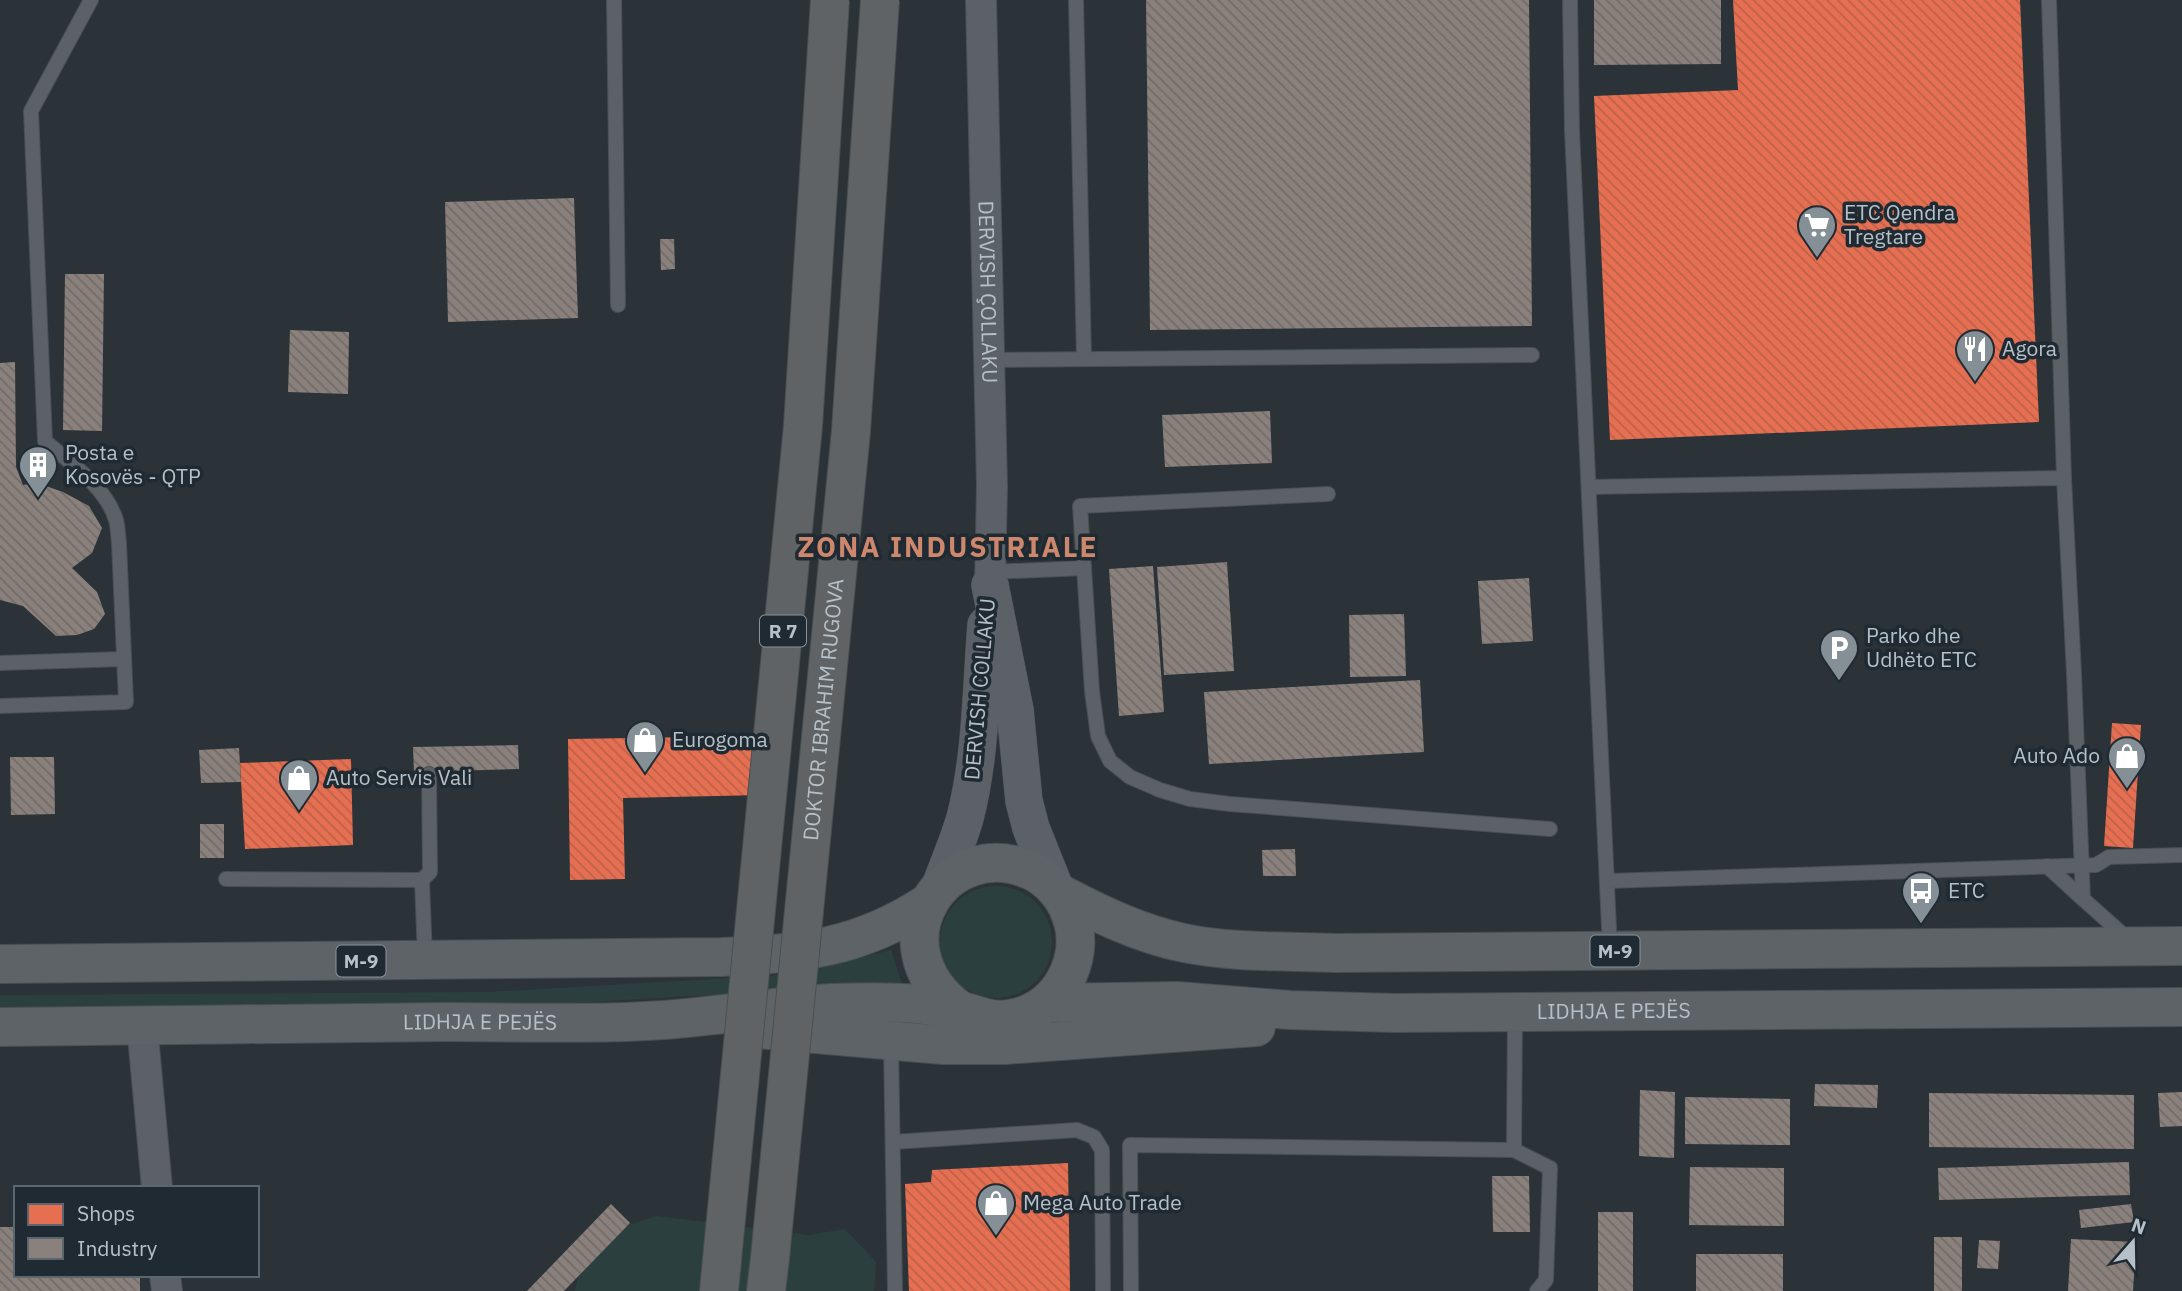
<svg xmlns="http://www.w3.org/2000/svg" width="2182" height="1291" font-family="'IBM Plex Sans',sans-serif">
<defs>
<pattern id="shops-back-hatch" width="6" height="6" patternUnits="userSpaceOnUse" patternTransform="scale(1.75)"><rect width="6" height="6" fill="#e76f51"/><path d="M-1 5l2 2M0 0l6 6M5-1l2 2" fill="none" stroke="#bb624c"/></pattern>
<pattern id="industry-back-hatch" width="6" height="6" patternUnits="userSpaceOnUse" patternTransform="scale(1.75)"><rect width="6" height="6" fill="#8a817c"/><path d="M-1 5l2 2M0 0l6 6M5-1l2 2" fill="none" stroke="#716c69"/></pattern>
</defs>
<rect width="100%" height="100%" fill="#2b3338"/>
<!-- green -->
<g fill="#2b403e">
<circle cx="996" cy="942" r="56"/>
<path d="M891 950 904 990 691 996 541 1005 0 1015V995L489 992 797 974Z"/>
<path d="M657 1216 809 1235 845 1229 876 1262 874 1291H575L588 1238Z"/>
</g>
<!-- shops -->
<g fill="url(#shops-back-hatch)">
<path d="M1733 0H2020L2039 422 1610 440 1594 96 1738 90Z"/>
<path d="M2112 723 2141 725 2133 848 2104 846Z"/>
<path d="M761 736 763 795 623 798 625 879 570 880 568 739Z"/>
<path d="M351 759 353 845 245 849 240 763Z"/>
<path d="M1068 1163 1070 1291H909L905 1184 931 1182 932 1170Z"/>
</g>
<!-- industry -->
<g fill="url(#industry-back-hatch)">
<path d="M1146 0H1529L1532 326 1150 330Z"/>
<path d="M1594 0H1721V64L1594 65Z"/>
<path d="M574 198 578 318 448 322 445 202Z"/>
<path d="M660 239H674L675 269 661 270Z"/>
<path d="M65 274H104L102 431 63 430Z"/>
<path d="M290 330 349 332 348 394 288 392Z"/>
<path d="M15 362 16 467 23 485 37 483 63 492 89 506 102 528 92 553 72 568 97 592 105 614 94 629 77 635 56 636 23 606 0 600V363Z"/>
<path d="M1270 411 1272 463 1165 467 1162 415Z"/>
<path d="M1227 562 1234 671 1164 675 1157 567Z"/>
<path d="M1153 566 1164 712 1119 716 1109 569Z"/>
<path d="M1529 578 1533 641 1482 644 1478 581Z"/>
<path d="M1404 614 1406 676 1350 677 1349 615Z"/>
<path d="M1420 680 1424 752 1209 764 1204 692Z"/>
<path d="M518 745 519 769 414 772 413 747Z"/>
<path d="M239 748 241 782 201 783 199 750Z"/>
<path d="M10 757H54L55 814 11 815Z"/>
<rect x="200" y="824" width="24" height="34"/>
<path d="M1295 849 1296 876H1263L1262 850Z"/>
<path d="M1815 1084 1878 1085 1877 1108 1814 1106Z"/>
<path d="M1640 1090 1675 1092 1674 1158 1639 1156Z"/>
<path d="M2182 1092V1126L2160 1127 2158 1093Z"/>
<path d="M1929 1093 2134 1095V1149L1929 1147Z"/>
<path d="M1685 1097 1790 1099V1145L1685 1144Z"/>
<path d="M2129 1162 2130 1195 1939 1200 1938 1168Z"/>
<path d="M1690 1167 1784 1168V1226L1689 1225Z"/>
<path d="M1492 1176H1529L1530 1232H1493Z"/>
<path d="M611 1204 630 1223 564 1291H527Z"/>
<path d="M2131 1204 2134 1222 2081 1228 2079 1210Z"/>
<rect x="1598" y="1212" width="35" height="79"/>
<path d="M0 1227H16V1275H140V1291H0Z"/>
<rect x="1934" y="1237" width="28" height="54"/>
<path d="M2071 1239 2136 1242 2133 1291H2068Z"/>
<path d="M1979 1240 2000 1241 1998 1269 1977 1268Z"/>
<rect x="1696" y="1254" width="87" height="37"/>
</g>
<g fill="none" stroke-linecap="round" stroke-linejoin="round">
<defs>
<g id="service">
<path d="M614 0 618 305"/>
<path d="M1076 0 1084 359"/>
<path d="M1570 0 1572 131 1610 950"/>
<path d="M2049 0 2064 478 2074 674 2083 899 2129 940"/>
<path d="M989 360 1532 355"/>
<path d="M1589 487 2064 478"/>
<path d="M1328 494 1080 506 1092 691 1098 736 1110 761 1130 777 1160 790 1190 799 1230 804 1550 829"/>
<path d="M990 572 1084 568"/>
<path d="M0 663 124 659"/>
<path d="M0 706 126 702 119 543C118 536 118 527 116 520 106 487 70 463 45 441L31 111 91 0"/>
<path d="M2047 866 2083 899"/>
<path d="M226 879 422 880 430 872 429 774"/>
<path d="M422 880 425 959"/>
<path d="M1608 881 2096 865 2109 857 2182 855"/>
<path d="M891 1044 895 1291"/>
<path d="M893 1142 1077 1130 1094 1137 1102 1150 1103 1291"/>
<path d="M1514 1150 1515 1014"/>
<path d="M1131 1291 1130 1145 1514 1150 1550 1168 1546 1280 1537 1291"/>
</g>
<g id="minor">
<path id="s1" d="M981 0 992 486 990 585"/>
<path d="M142 1025 157 1188"/>
<path d="M165 1275 167 1291"/>
</g>
<g id="tertiary">
<path d="M990 585 1015 710 1024 801 1031 828 1055 888"/>
<path d="M939 889C948 865 958 842 965 818 981 757 981 687 986 625"/>
</g>
<g id="trunk">
<path d="M1059 893C1099 914 1140 934 1184 943 1233 953 1285 951 1335 953L2182 946"/>
<path d="M0 964 722 957C803 953 858 949 928 903"/>
<path id="s2" d="M1047 1003 1177 1001 1290 1010 1395 1013 2182 1007"/>
<path id="s3" d="M0 1027C148 1025 297 1024 445 1022 518 1022 591 1025 664 1020 720 1016 775 1006 831 1003 860 1002 889 1001 918 1004 930 1006 943 1007 954 1009 982 1015 994 1026 1025 1015 1065 1000 1086 953 1070 913 1064 896 1049 879 1032 871 945 832 872 944 958 1009"/>
<path d="M758 1029 943 1045H1005L1256 1027"/>
</g>
<g id="motorway">
<path d="M719 1291 722 1260"/>
<path d="M766 1291 770 1258"/>
</g>
</defs>
<!-- service casing -->
<use href="#service" stroke="#494f53" stroke-width="16"/>
<!-- minor casing -->
<use href="#minor" stroke="#494f53" stroke-width="32"/>
<!-- tertiary casing -->
<use href="#tertiary" stroke="#494f53" stroke-width="38"/>
<!-- trunk casing -->
<use href="#trunk" stroke="#484f53" stroke-width="40"/>
<!-- motorway casing -->
<use href="#motorway" stroke="#484f53" stroke-width="40"/>
<!-- service -->
<use href="#service" stroke="#5b6166" stroke-width="14"/>
<!-- minor -->
<use href="#minor" stroke="#5b6166" stroke-width="30"/>
<!-- tertiary -->
<use href="#tertiary" stroke="#5b6166" stroke-width="37"/>
<!-- trunk -->
<use href="#trunk" stroke="#5e6367" stroke-width="38"/>
<!-- motorway -->
<use href="#motorway" stroke="#606366" stroke-width="38"/>
<defs>
<g id="motorway-bridge">
<path id="s4" d="M770 1258 851 431 880 0"/>
<path d="M722 1260 803 426 830 0"/>
</g>
</defs>
<!-- motorway-bridge casing -->
<use href="#motorway-bridge" stroke="#484f53" stroke-width="40" stroke-linecap="butt"/>
<!-- motorway-bridge -->
<use href="#motorway-bridge" stroke="#606366" stroke-width="38"/>
</g>
<!-- icons -->
<defs>
<symbol id="supermarket-pin" viewBox="-11 -11 22 30"><path d="M0 17L-7.5 6A9.5 9.5 0 1 1 7.5 6Z" fill="#858f96" stroke="#1f2a32"/><path d="M-6-5.5h2.5l.6 2H6L4.5 2H-2.5L-4.4-4H-6ZM-1.5 3.2a1.3 1.3 0 1 0 .1 0ZM3 3.2a1.3 1.3 0 1 0 .1 0Z" fill="#fff"/></symbol>
<symbol id="restaurant-pin" viewBox="-11 -11 22 30"><path d="M0 17L-7.5 6A9.5 9.5 0 1 1 7.5 6Z" fill="#858f96" stroke="#1f2a32"/><path d="M-5-6h1v4h1v-4h1v4h1v-4h1v5L-1.5 .5V6h-2V.5L-5-1ZM5-6V6H3V1.5H1.5Q1.5-4 5-6Z" fill="#fff"/></symbol>
<symbol id="building-pin" viewBox="-11 -11 22 30"><path d="M0 17L-7.5 6A9.5 9.5 0 1 1 7.5 6Z" fill="#858f96" stroke="#1f2a32"/><path d="M-4-6H4V6H1V3H-1V6H-4ZM-2.5-4.3h1.7v1.8h-1.7ZM.8-4.3h1.7v1.8H.8ZM-2.5-1h1.7V.8h-1.7ZM.8-1h1.7V.8H.8Z" fill="#fff"/></symbol>
<symbol id="parking-pin" viewBox="-11 -11 22 30"><path d="M0 17L-7.5 6A9.5 9.5 0 1 1 7.5 6Z" fill="#858f96" stroke="#1f2a32"/><path d="M-3.5-5.5H1a3.5 3.5 0 0 1 0 7H-1V5.5H-3.5ZM-1-3.4V-.6H.8a1.4 1.4 0 0 0 0-2.8Z" fill="#fff"/></symbol>
<symbol id="shop-pin" viewBox="-11 -11 22 30"><path d="M0 17L-7.5 6A9.5 9.5 0 1 1 7.5 6Z" fill="#858f96" stroke="#1f2a32"/><path d="M-5-2.5h2.3a2.7 3.5 0 0 1 5.4 0H5L5.5 6h-11ZM-1.5-2.5h3a1.5 2.3 0 0 0-3 0Z" fill="#fff"/></symbol>
<symbol id="bus-pin" viewBox="-11 -11 22 30"><path d="M0 17L-7.5 6A9.5 9.5 0 1 1 7.5 6Z" fill="#858f96" stroke="#1f2a32"/><path d="M-5-6H5V4H4V6H2V4H-2V6H-4V4H-5ZM-3.5-4V0h7V-4ZM-3.5 1.2v1.5H-2V1.2ZM2 1.2v1.5H3.5V1.2Z" fill="#fff"/></symbol>
</defs>
<g fill-rule="evenodd">
<use href="#supermarket-pin" x="1795" y="203" width="44" height="60"/>
<use href="#restaurant-pin" x="1953" y="327" width="44" height="60"/>
<use href="#building-pin" x="16" y="443" width="44" height="60"/>
<use href="#parking-pin" x="1817" y="626" width="44" height="60"/>
<use href="#shop-pin" x="623" y="718" width="44" height="60"/>
<use href="#shop-pin" x="2105" y="734" width="44" height="60"/>
<use href="#shop-pin" x="277" y="756" width="44" height="60"/>
<use href="#bus-pin" x="1899" y="869" width="44" height="60"/>
<use href="#shop-pin" x="974" y="1181" width="44" height="60"/>
</g>
<g text-anchor="middle" stroke-width="7" stroke-linejoin="round" paint-order="stroke">
<!-- shield labels -->
<g fill="#1f2a32" stroke="#89939b" stroke-width="2">
<rect x="760" y="615.5" width="46" height="31" rx="5"/>
<rect x="1590.5" y="935.5" width="49" height="31" rx="5"/>
<rect x="336.5" y="945.5" width="49" height="31" rx="5"/>
</g>
<g font-size="19" font-weight="bold" fill="#b6c0c8">
<text x="783" y="638">R 7</text>
<text x="1615" y="958">M-9</text>
<text x="361" y="968">M-9</text>
</g>
<!-- poi labels -->
<g font-size="21" fill="#b6c0c8" stroke="#1f2a32" text-anchor="start">
<text x="1844" y="220">ETC Qendra<tspan x="1844" dy="24">Tregtare</tspan></text>
<text x="2002" y="356">Agora</text>
<text x="65" y="460">Posta e<tspan x="65" dy="24">Kosovës - QTP</tspan></text>
<text x="1866" y="643">Parko dhe<tspan x="1866" dy="24">Udhëto ETC</tspan></text>
<text x="672" y="747">Eurogoma</text>
<text x="2100" y="763" text-anchor="end">Auto Ado</text>
<text x="326" y="785">Auto Servis Vali</text>
<text x="1948" y="898">ETC</text>
<text x="1023" y="1210">Mega Auto Trade</text>
</g>
<!-- street labels -->
<g font-size="21" fill="#b6c0c8" stroke="#1f2a32">
<text dy="7" stroke="none"><textPath href="#s1" startOffset="292">DERVISH ÇOLLAKU</textPath></text>
<text transform="translate(980 689) rotate(-85)" y="7">DERVISH COLLAKU</text>
<text dy="7" stroke="none"><textPath href="#s4" startOffset="551">DOKTOR IBRAHIM RUGOVA</textPath></text>
<text dy="7" stroke="none"><textPath href="#s2" startOffset="567">LIDHJA E PEJËS</textPath></text>
<text dy="7" stroke="none"><textPath href="#s3" startOffset="480">LIDHJA E PEJËS</textPath></text>
</g>
<!-- district labels -->
<g font-size="28" font-weight="bold" letter-spacing="2" fill="#cc876d" stroke="#1f2a32">
<text x="948" y="557">ZONA INDUSTRIALE</text>
</g>
</g>
<!-- legend -->
<rect x="14" y="1186" width="245" height="91" fill="#1f2a32" stroke="#5b666e" stroke-width="2"/>
<rect x="28" y="1204" width="35" height="21" fill="#e76f51" stroke="#5b666e" stroke-width="2"/>
<text x="77" y="1221" font-size="21" fill="#b6c0c8">Shops</text>
<rect x="28" y="1238" width="35" height="21" fill="#8a817c" stroke="#5b666e" stroke-width="2"/>
<text x="77" y="1256" font-size="21" fill="#b6c0c8">Industry</text>
<!-- north arrow -->
<g transform="translate(2133 1242) rotate(20)" stroke="#1f2a32" stroke-width="5" paint-order="stroke">
<path d="M0-5L12 26L0 18L-12 26Z" fill="#b6c0c8"/>
<text y="-10" font-size="19" font-weight="bold" text-anchor="middle" fill="#b6c0c8">N</text>
</g>
</svg>
